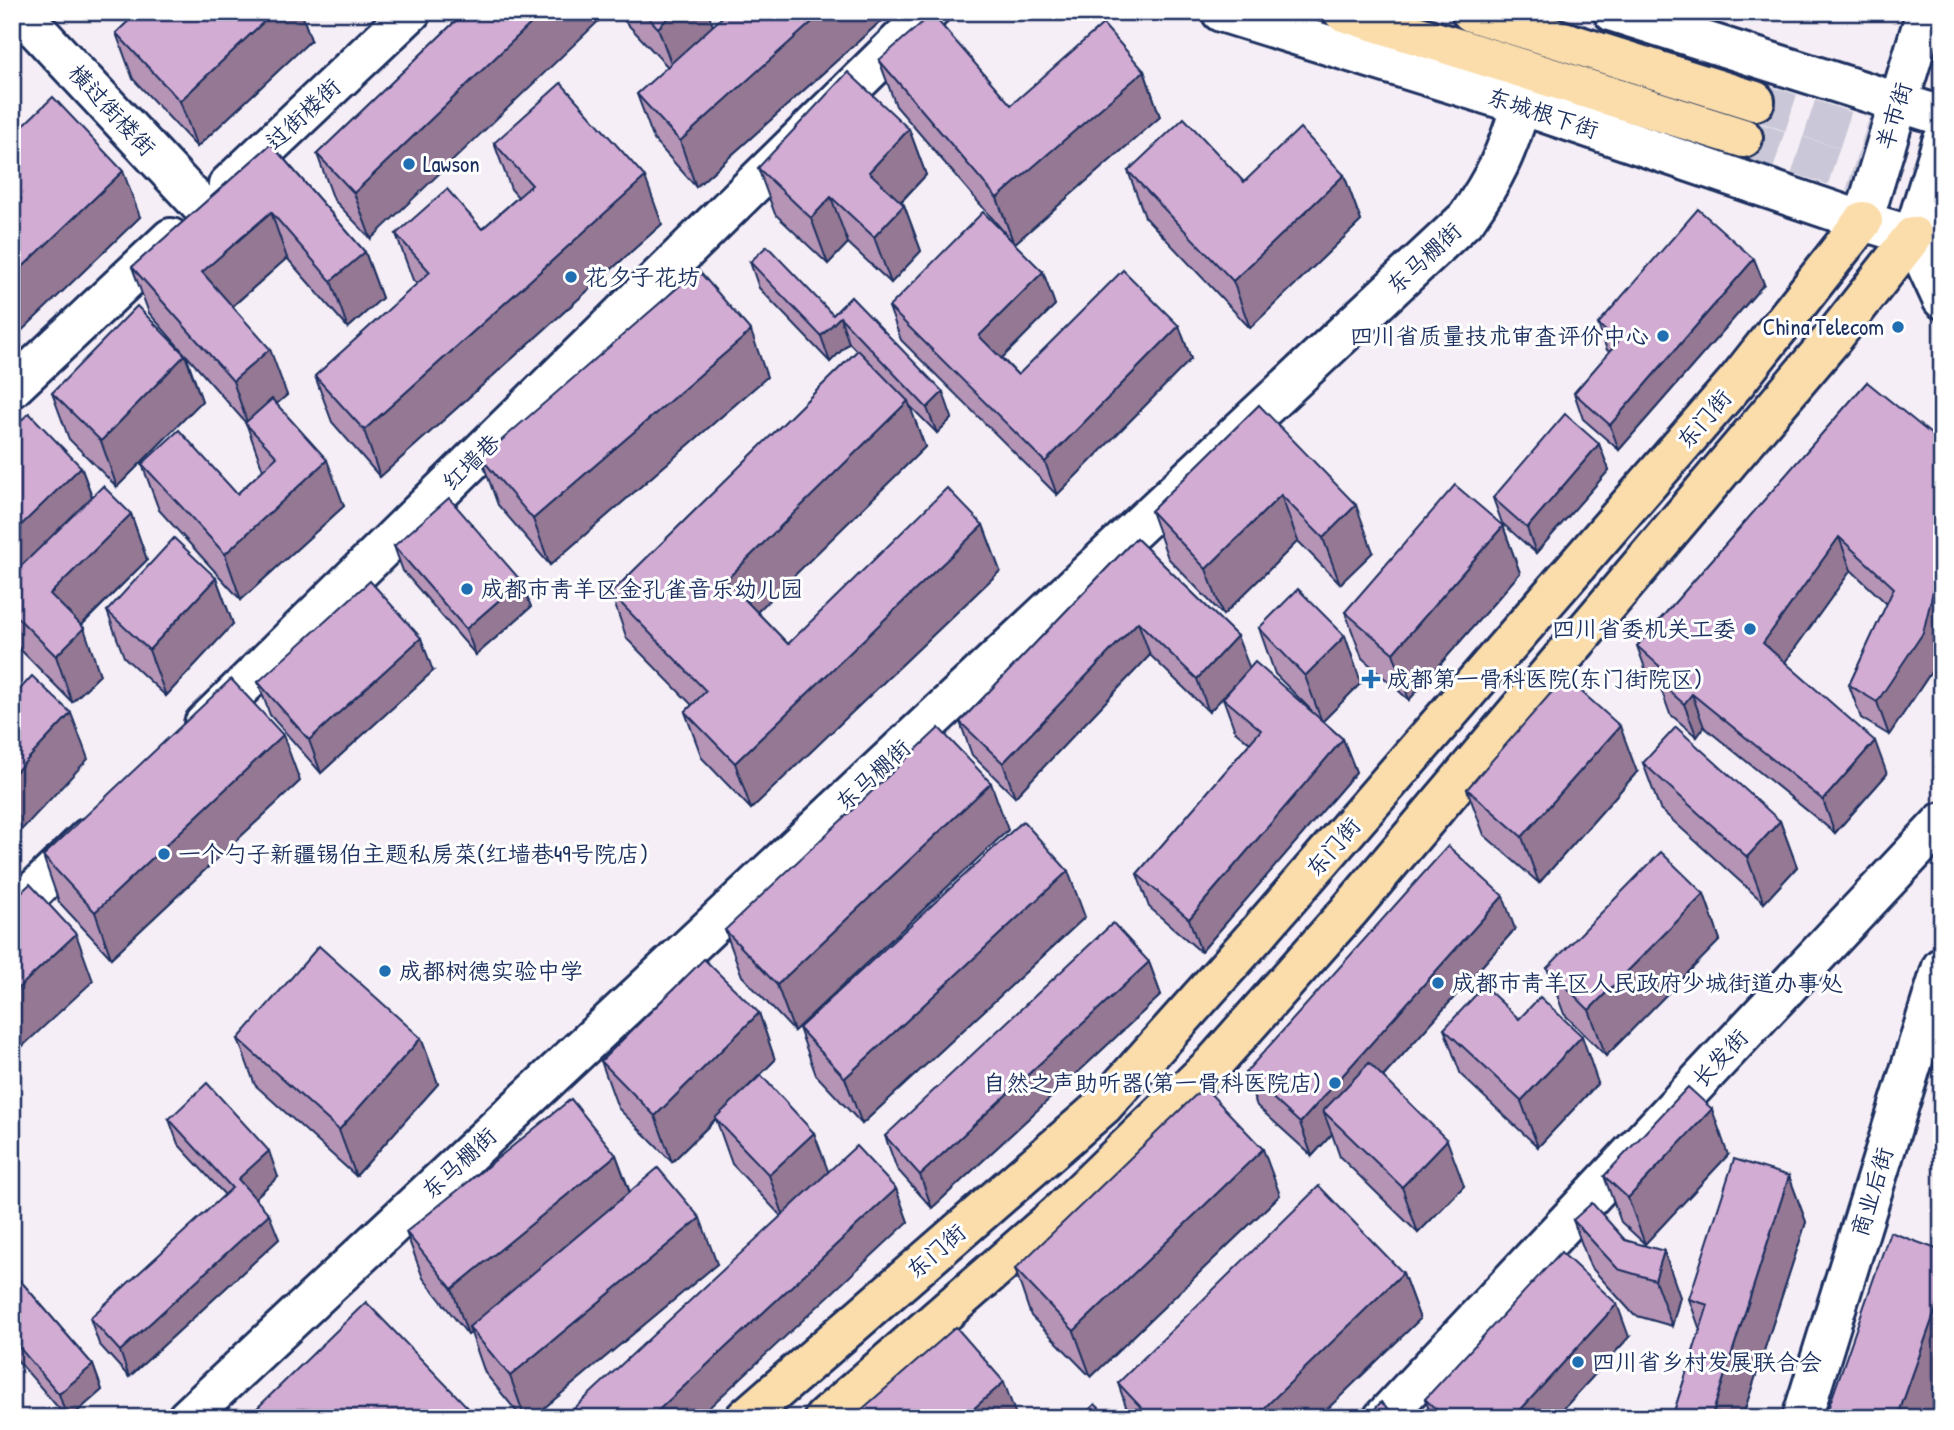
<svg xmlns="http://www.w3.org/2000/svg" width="1954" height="1430" font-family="'Patrick Hand','LXGW WenKai TC',sans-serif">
<rect width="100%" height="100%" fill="#f6eef6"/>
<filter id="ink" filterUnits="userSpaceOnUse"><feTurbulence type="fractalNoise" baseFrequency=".0143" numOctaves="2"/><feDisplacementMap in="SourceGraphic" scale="14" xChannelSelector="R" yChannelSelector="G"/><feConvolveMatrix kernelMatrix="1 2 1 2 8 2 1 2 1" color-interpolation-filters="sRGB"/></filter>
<g filter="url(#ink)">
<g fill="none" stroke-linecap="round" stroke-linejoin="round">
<!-- primary-tunnel -->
<g stroke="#cac8d8" stroke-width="38" stroke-dasharray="38 19" stroke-linecap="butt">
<path d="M1755 101 1942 161"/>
<path d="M1743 138 1942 200"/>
</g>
<defs>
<g id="minor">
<path d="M20 12 203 208"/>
<path d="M228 185 411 12"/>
<path d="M1913 236 1942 299"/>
<path d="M12 388 171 238"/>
<path d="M204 724 929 12"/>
<path d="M12 912 88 838"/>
<path d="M187 1418 1467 218C1495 178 1507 152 1521 105"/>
<path d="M1383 1418 1942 822"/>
<path d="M1802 1418 1942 967"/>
</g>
<g id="tertiary">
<path d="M1221 12 1521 105 1863 221 1942 245"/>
<path d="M1613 12 1942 116"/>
</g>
<g id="secondary">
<path d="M1863 221 1926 12"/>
<path d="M1913 236 1942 142"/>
</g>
<g id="primary">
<path d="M1343 12 1743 138"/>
<path d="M1471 12 1755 101"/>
<path d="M745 1418 1103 1106 1258 933 1737 381 1863 221"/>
<path d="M824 1418 1058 1214 1213 1064 1348 912 1833 338 1913 236"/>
</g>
</defs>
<!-- minor casing -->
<use href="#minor" stroke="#1b2f5e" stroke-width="44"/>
<!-- tertiary casing -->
<use href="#tertiary" stroke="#1b2f5e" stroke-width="44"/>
<!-- secondary casing -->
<use href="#secondary" stroke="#1b2f5e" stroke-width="44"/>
<!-- primary casing -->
<use href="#primary" stroke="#1b2f5e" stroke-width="44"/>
<!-- minor -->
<use href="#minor" stroke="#fff" stroke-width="38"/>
<!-- tertiary -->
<use href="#tertiary" stroke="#fff" stroke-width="38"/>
<!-- secondary -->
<use href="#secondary" stroke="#fff" stroke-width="38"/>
<!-- primary -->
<use href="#primary" stroke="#fbddab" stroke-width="38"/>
</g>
<!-- wall -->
<g fill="#b594b6" stroke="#1b2f5e" stroke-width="2">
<path d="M138 12H301L311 40 197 147 133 79 116 33Z"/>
<path d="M465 12 371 239 334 200 317 154Z"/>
<path d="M616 12H708L713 26 728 12H891L696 187 654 140 637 94 668 67Z"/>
<path d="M879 60 1011 105 1144 71 1160 117 1014 244 1043 272 1055 305 1002 358 1018 375 1179 326 1191 359 1057 495 901 340 889 307 1010 239 896 106Z"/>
<path d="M909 129 926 175 901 202 904 205 921 251 891 283 848 243 828 264 775 214 758 168Z"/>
<path d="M12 136 140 217 12 340Z"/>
<path d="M494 143 662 224 380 477 332 422 315 376 417 284 413 280 396 234 482 229 518 197 511 189Z"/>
<path d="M271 144 365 252 382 298 348 328 287 258 233 306 287 395 276 404 344 506 241 600 159 510 142 464 237 494 263 470 246 423 186 355 202 401 117 487 69 439 52 393 184 353 149 313 132 267Z"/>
<path d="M1128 171 1244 182 1344 175 1361 221 1250 328 1145 217Z"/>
<path d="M1754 259 1764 284 1619 450 1583 419 1574 393 1610 352 1607 350 1598 324Z"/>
<path d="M750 262 833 315 851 297 952 418 937 433 909 405 925 447 757 612 788 644 983 525 1000 571 751 809 702 758 685 712 692 705 627 639 611 593 857 351 849 343 830 362 759 288Z"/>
<path d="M767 377 550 565 498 505 481 458Z"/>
<path d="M1867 382 1935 666 1889 735 1861 718 1849 685 1887 604 1851 570 1785 662 1887 774 1835 833 1704 727 1697 737 1670 714 1661 689 1649 679 1637 646Z"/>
<path d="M1259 405 1373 552 1340 584 1298 541 1223 615 1168 558 1151 511Z"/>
<path d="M12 429 81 467 92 496 131 514 147 560 81 626 100 675 72 702 12 641Z"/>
<path d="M1599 444 1609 470 1536 553 1502 523 1493 498Z"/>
<path d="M1503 526 1520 573 1409 700 1362 658 1345 612Z"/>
<path d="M1136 538 1237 636 1249 668 1312 711 1275 674 1259 628 1345 636 1361 683 1323 721 1343 739 1356 772 1201 952 1149 907 1137 874 1250 743 1235 731 1223 698 1237 682 1209 712 1150 655 1015 797 972 755 960 722Z"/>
<path d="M394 546 521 581 531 607 476 655 403 571Z"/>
<path d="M216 578 233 624 166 696 124 657 107 611Z"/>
<path d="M433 671 321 773 270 715 258 682Z"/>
<path d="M1643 763 1780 821 1797 867 1764 903 1660 809Z"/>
<path d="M1637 772 1539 883 1484 835 1467 789Z"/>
<path d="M300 781 111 958 59 902 43 856Z"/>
<path d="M1008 830 794 1031 742 976 725 930Z"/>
<path d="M1704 894 1720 940 1606 1056 1564 1014 1547 968Z"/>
<path d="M1085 917 862 1124 816 1075 799 1028Z"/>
<path d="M1515 929 1383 1077 1464 1186 1418 1233 1340 1157 1332 1134 1312 1156 1257 1106 1245 1073Z"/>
<path d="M1149 962 1161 995 932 1208 897 1169 885 1136Z"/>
<path d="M759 1013 775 1060 746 1089 814 1133 828 1172 896 1189 908 1222 781 1216 732 1164 716 1119 672 1162 618 1108 601 1061Z"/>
<path d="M1519 1019 1598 1083 1538 1147 1461 1075 1444 1029Z"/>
<path d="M421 1038 438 1084 356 1176 255 1085 238 1039Z"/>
<path d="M169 1119 278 1177 255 1198 279 1239 129 1377 99 1344 90 1318 225 1195 178 1144Z"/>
<path d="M616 1155 630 1192 717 1264 532 1418H522L485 1373 471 1333 468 1335 423 1278 406 1232Z"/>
<path d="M1728 1155 1645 1244 1621 1222 1604 1176Z"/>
<path d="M1789 1176 1806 1222 1742 1418H1672L1700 1330 1689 1299Z"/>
<path d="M1280 1195 1091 1377 1031 1316 1015 1269Z"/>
<path d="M1573 1220 1625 1240 1680 1297 1672 1326 1634 1315 1590 1266Z"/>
<path d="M12 1271 93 1365 102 1390 70 1418H67L12 1354Z"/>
<path d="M1403 1273 1420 1319 1318 1418H1130L1118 1383Z"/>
<path d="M1629 1337 1555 1418H1432L1425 1399Z"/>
</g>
<!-- shaded-wall -->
<g fill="#947894" stroke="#1b2f5e" stroke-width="2">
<path d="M274 12H301L311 40 197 147 180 101Z"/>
<path d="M543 12H608L371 239 354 193Z"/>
<path d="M674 12H708L716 35 675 74 658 28Z"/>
<path d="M823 12H891L696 187 680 141Z"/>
<path d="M1144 71 1160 117 1014 244 997 198Z"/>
<path d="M909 129 926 175 885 218 869 172Z"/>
<path d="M123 171 140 217 12 340V277Z"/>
<path d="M1344 175 1361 221 1250 328 1233 281Z"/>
<path d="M645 177 662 224 380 477 364 430Z"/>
<path d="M831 197 848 243 828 264 811 218Z"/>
<path d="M904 205 921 251 891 283 874 237Z"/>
<path d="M271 212 287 258 219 318 202 272Z"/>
<path d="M365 252 382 298 348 328 331 281Z"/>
<path d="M1754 259 1764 284 1619 450 1610 425Z"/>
<path d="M1043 272 1055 305 991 369 979 336Z"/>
<path d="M840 317 849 343 830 362 821 336Z"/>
<path d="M1179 326 1191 359 1057 495 1045 462Z"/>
<path d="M751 331 767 377 550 565 533 519Z"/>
<path d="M270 349 287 395 249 428 233 381Z"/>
<path d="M185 355 202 401 117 487 101 441Z"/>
<path d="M943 392 952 418 937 433 927 408Z"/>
<path d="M908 401 925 447 743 626 726 580Z"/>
<path d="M1599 444 1609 470 1536 553 1527 528Z"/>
<path d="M327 460 344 506 241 600 225 554Z"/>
<path d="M81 467 98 513 12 597V534Z"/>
<path d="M1281 495 1298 541 1223 615 1206 569Z"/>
<path d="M1356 505 1373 552 1340 584 1323 538Z"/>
<path d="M131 514 147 560 66 640 50 594Z"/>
<path d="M983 525 1000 571 751 809 735 763Z"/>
<path d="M1503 526 1520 573 1409 700 1393 653Z"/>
<path d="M1839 537 1851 570 1775 676 1763 643Z"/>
<path d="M1942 554V638L1935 666 1889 735 1877 702Z"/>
<path d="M216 578 233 624 166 696 149 650Z"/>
<path d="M521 581 531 607 476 655 466 629Z"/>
<path d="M1138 622 1150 655 1015 797 1003 763Z"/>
<path d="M84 628 100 675 72 702 56 656Z"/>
<path d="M1237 636 1250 669 1209 712 1197 679Z"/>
<path d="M1345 636 1361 683 1322 722 1305 676Z"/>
<path d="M421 638 433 671 321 773 309 740Z"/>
<path d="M1692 694 1704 727 1697 737 1684 704Z"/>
<path d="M71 713 88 759 12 840V776Z"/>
<path d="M1620 726 1637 772 1539 883 1522 837Z"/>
<path d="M283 735 300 781 111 958 95 912Z"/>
<path d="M1343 739 1356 772 1201 952 1189 919Z"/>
<path d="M1875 741 1887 774 1835 833 1823 800Z"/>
<path d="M991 783 1008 830 794 1031 777 985Z"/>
<path d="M1780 821 1797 867 1764 903 1747 857Z"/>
<path d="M1068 871 1085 917 862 1124 845 1078Z"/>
<path d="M1704 894 1720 940 1606 1056 1589 1010Z"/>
<path d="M1503 896 1515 929 1339 1126 1323 1111 1332 1134 1312 1156 1300 1123Z"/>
<path d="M76 934 93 981 12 1056V994Z"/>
<path d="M1149 962 1161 995 932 1208 920 1175Z"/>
<path d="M759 1013 775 1060 672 1162 655 1116Z"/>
<path d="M1582 1036 1598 1083 1538 1147 1521 1101Z"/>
<path d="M421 1038 438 1084 356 1176 339 1130Z"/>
<path d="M1712 1109 1728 1155 1645 1244 1628 1198Z"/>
<path d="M814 1133 831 1179 786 1222 769 1175Z"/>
<path d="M1447 1140 1464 1186 1418 1233 1402 1187Z"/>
<path d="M1263 1149 1280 1195 1091 1377 1074 1331Z"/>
<path d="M269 1151 278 1177 247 1205 238 1179Z"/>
<path d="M616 1155 633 1202 469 1327 471 1333 468 1335 452 1289Z"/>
<path d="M1789 1176 1806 1222 1742 1418H1711Z"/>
<path d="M896 1189 908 1222 698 1418H650Z"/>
<path d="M269 1214 279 1239 129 1377 120 1351Z"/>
<path d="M700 1218 717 1264 532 1418H525L510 1376Z"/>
<path d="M1664 1251 1680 1297 1672 1326 1655 1280Z"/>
<path d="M1403 1273 1420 1319 1318 1418H1254Z"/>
<path d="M1942 1292V1385L1930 1418H1897Z"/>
<path d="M1617 1304 1629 1337 1555 1418H1513Z"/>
<path d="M93 1365 102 1390 70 1418H67L59 1394Z"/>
<path d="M1004 1382 1017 1418H963Z"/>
</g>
<!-- building -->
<g fill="#d3acd4" stroke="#1b2f5e" stroke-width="2">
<path d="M138 12H274L180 101 116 33Z"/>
<path d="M465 12H543L354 193 317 154Z"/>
<path d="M643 12H674L658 28Z"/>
<path d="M728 12H823L680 141 637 94Z"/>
<path d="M932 14 1011 105 1103 24 1144 71 997 198 879 60Z"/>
<path d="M848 72 909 129 869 172 904 205 874 237 831 197 811 218 758 168Z"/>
<path d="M561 83 645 177 364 430 315 376 430 272 396 234 447 189 482 229 532 185 494 143Z"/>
<path d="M53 97 123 171 12 277V207L21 199 12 189V136Z"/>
<path d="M1184 118 1244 182 1300 128 1344 175 1233 281 1128 171Z"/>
<path d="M271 144 365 252 331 281 271 212 202 272 270 349 233 381 132 267Z"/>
<path d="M1698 209 1754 259 1610 425 1574 393 1618 342 1598 324Z"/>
<path d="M983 212 1043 272 979 336 1018 375 1123 270 1179 326 1045 462 889 307Z"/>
<path d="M767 246 833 315 851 297 943 392 927 408 840 317 821 336 750 262Z"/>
<path d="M698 270 751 331 533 519 481 458Z"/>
<path d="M137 306 185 355 101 441 52 393Z"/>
<path d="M858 350 908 401 726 580 788 644 947 488 983 525 735 763 685 712 706 691 611 593Z"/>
<path d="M1867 382 1942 443V554L1923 633 1877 702 1849 685 1894 588 1839 537 1763 643 1875 741 1823 800 1692 694 1684 704 1658 681 1666 672 1637 646Z"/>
<path d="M272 399 327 460 225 554 142 464 179 430 237 494 277 457 245 423Z"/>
<path d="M1259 405 1356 505 1323 538 1281 495 1206 569 1151 511Z"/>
<path d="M29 413 81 467 12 534V429Z"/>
<path d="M1565 414 1599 444 1527 528 1493 498Z"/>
<path d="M1455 485 1503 526 1393 653 1345 612Z"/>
<path d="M103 486 131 514 50 594 84 628 56 656 12 612V575Z"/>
<path d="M449 498 521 581 466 629 394 546Z"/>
<path d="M174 538 216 578 149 650 107 611Z"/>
<path d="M1136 538 1237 636 1197 679 1138 622 1003 763 960 722Z"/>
<path d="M370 581 421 638 309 740 258 682Z"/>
<path d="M1298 589 1345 636 1305 676 1259 628Z"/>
<path d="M1255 662 1343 739 1189 919 1137 874 1261 730 1223 698Z"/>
<path d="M32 676 71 713 12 776V698Z"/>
<path d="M1565 677 1620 726 1522 837 1467 789Z"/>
<path d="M231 679 283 735 95 912 43 856Z"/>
<path d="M1676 727 1780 821 1747 857 1643 763Z"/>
<path d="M939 728 991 783 777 985 725 930Z"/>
<path d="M1023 821 1068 871 845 1078 799 1028Z"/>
<path d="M1448 846 1503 896 1300 1123 1245 1073Z"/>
<path d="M1661 852 1704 894 1589 1010 1547 968Z"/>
<path d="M30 884 76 934 12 994V901Z"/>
<path d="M1113 923 1149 962 920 1175 885 1136Z"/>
<path d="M319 946 421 1038 339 1130 238 1039Z"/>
<path d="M704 959 759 1013 655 1116 601 1061Z"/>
<path d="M1484 986 1519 1019 1540 997 1582 1036 1521 1101 1444 1029Z"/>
<path d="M1369 1063 1447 1140 1402 1187 1323 1111Z"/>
<path d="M761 1075 814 1133 769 1175 715 1118Z"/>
<path d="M207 1083 269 1151 238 1179 269 1214 120 1351 90 1318 232 1188 169 1119Z"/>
<path d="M1204 1087 1263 1149 1074 1331 1015 1269Z"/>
<path d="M1688 1087 1712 1109 1628 1198 1604 1176Z"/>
<path d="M571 1099 616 1155 452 1289 406 1232Z"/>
<path d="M856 1146 896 1189 650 1418H564Z"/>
<path d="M1734 1159 1789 1176 1711 1418H1672L1708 1305 1689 1299Z"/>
<path d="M658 1168 700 1218 510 1376 469 1327Z"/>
<path d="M1319 1186 1403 1273 1254 1418H1151L1118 1383Z"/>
<path d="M1592 1203 1625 1240 1664 1251 1655 1280 1618 1269 1573 1220Z"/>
<path d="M1890 1232 1942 1251V1292L1897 1418H1825Z"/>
<path d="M1561 1252 1617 1304 1513 1418H1445L1425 1399Z"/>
<path d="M12 1271 93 1365 59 1394 12 1339Z"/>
<path d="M366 1302 478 1418H247Z"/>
<path d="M956 1327 1004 1382 963 1418H852Z"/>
<path d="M1381 1402 1399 1418H1367Z"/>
<path d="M1095 1404 1109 1418H1081Z"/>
<path d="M1575 1410 1585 1418H1570Z"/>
</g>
</g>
<!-- markers -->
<g fill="#1f6fb2" stroke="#fff" stroke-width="2.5">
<circle cx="409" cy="164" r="7"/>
<circle cx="571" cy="277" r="7"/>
<circle cx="1898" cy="327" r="7"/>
<circle cx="1663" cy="336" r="7"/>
<circle cx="467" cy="589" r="7"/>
<circle cx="1750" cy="629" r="7"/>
<path d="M1367.5 668.5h7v7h7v7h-7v7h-7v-7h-7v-7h7z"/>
<circle cx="164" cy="854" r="7"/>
<circle cx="385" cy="971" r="7"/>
<circle cx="1438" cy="983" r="7"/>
<circle cx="1335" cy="1083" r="7"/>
<circle cx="1578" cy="1362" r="7"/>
</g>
<g text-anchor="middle" stroke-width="6" stroke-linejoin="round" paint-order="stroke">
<!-- street labels -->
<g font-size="23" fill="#1b2f5e" stroke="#fff">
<text transform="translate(112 110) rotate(47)" y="8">横过街楼街</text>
<text transform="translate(1543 113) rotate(18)" y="8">东城根下街</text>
<text transform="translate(303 114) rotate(-43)" y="8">过街楼街</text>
<text transform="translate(1894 116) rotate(-73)" y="8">羊市街</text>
<text transform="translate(1424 258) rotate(-43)" y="8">东马棚街</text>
<text transform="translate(1704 419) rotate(-49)" y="8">东门街</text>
<text transform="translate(471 462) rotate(-44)" y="8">红墙巷</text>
<text transform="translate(873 775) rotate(-43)" y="8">东马棚街</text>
<text transform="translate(1333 847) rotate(-49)" y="8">东门街</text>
<text transform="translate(1720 1058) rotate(-47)" y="8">长发街</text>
<text transform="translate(459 1163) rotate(-43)" y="8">东马棚街</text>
<text transform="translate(1872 1192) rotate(-73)" y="8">商业后街</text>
<text transform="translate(936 1251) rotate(-41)" y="8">东门街</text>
</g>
<!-- poi labels -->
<g font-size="23" fill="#1b2f5e" stroke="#fff" text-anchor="start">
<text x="423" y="172">Lawson</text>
<text x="585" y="285">花夕子花坊</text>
<text x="1884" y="335" text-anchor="end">China Telecom</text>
<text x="1649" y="344" text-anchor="end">四川省质量技术审查评价中心</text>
<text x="481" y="597">成都市青羊区金孔雀音乐幼儿园</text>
<text x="1736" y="637" text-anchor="end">四川省委机关工委</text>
<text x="1387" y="687">成都第一骨科医院(东门街院区)</text>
<text x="178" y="862">一个勺子新疆锡伯主题私房菜(红墙巷49号院店)</text>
<text x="399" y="979">成都树德实验中学</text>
<text x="1452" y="991">成都市青羊区人民政府少城街道办事处</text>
<text x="1321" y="1091" text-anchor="end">自然之声助听器(第一骨科医院店)</text>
<text x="1592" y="1370">四川省乡村发展联合会</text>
</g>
</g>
<!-- margin -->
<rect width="1954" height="1430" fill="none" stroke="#fff" stroke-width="42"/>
<rect x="21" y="21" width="1912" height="1388" fill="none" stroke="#1b2f5e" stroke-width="2.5" filter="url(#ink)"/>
</svg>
